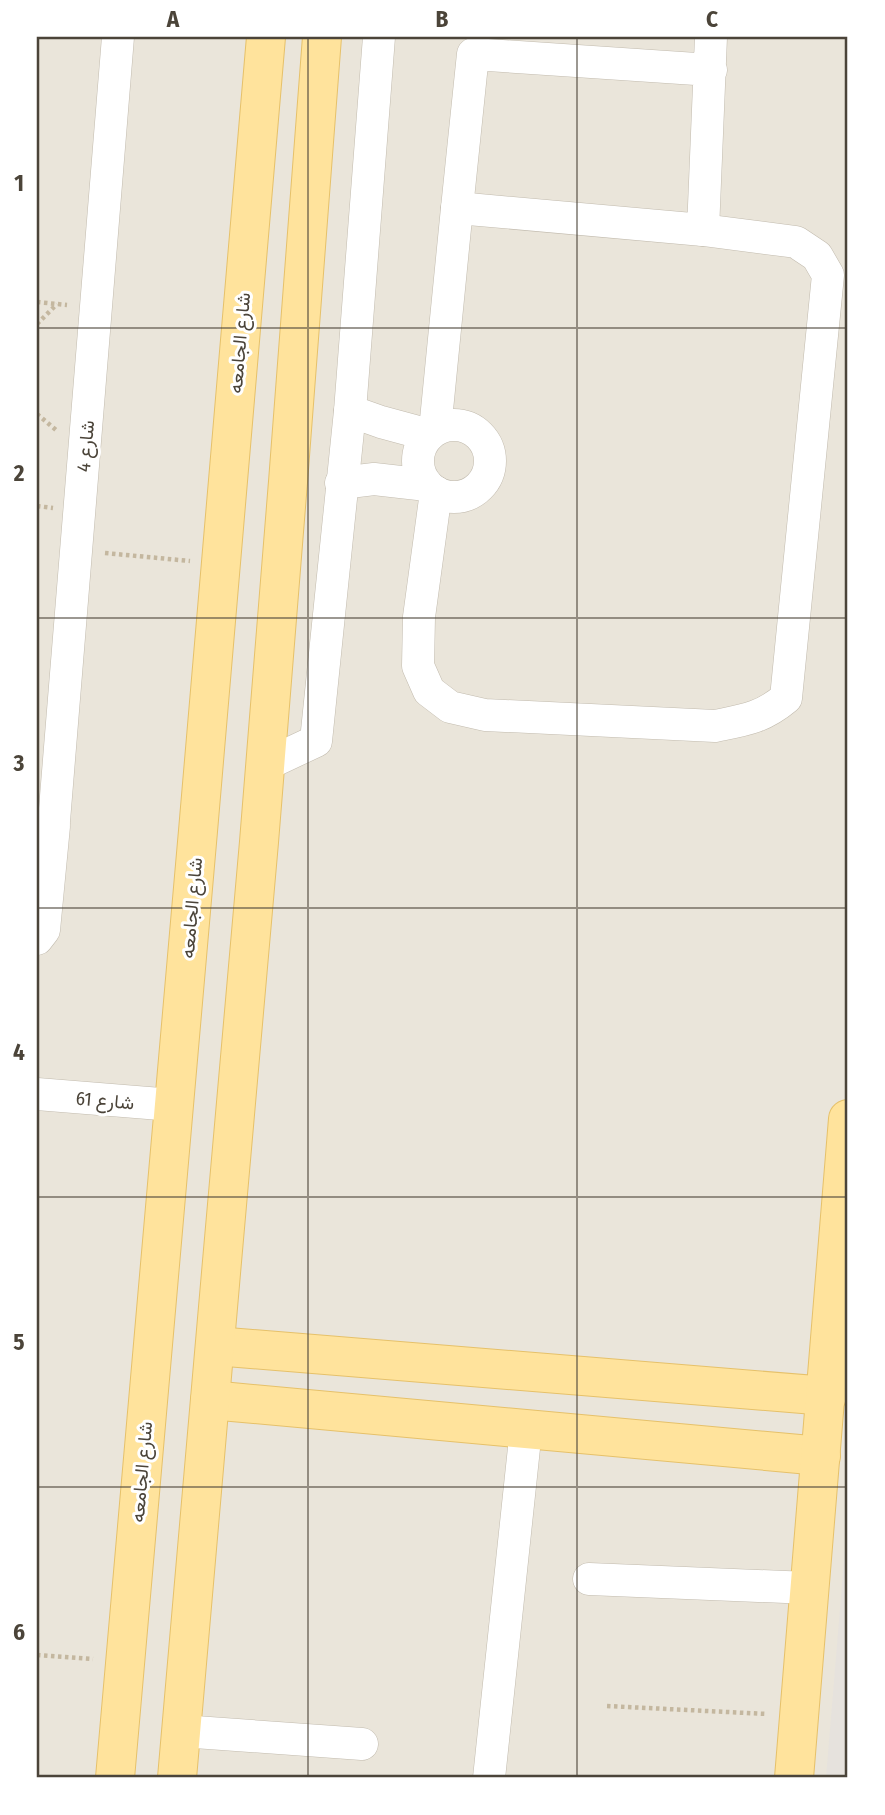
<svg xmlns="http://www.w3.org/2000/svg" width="885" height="1815" font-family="'Fira Sans Condensed',Vazirmatn,sans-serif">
<rect width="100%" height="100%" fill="#f6f3ec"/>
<!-- residential -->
<rect fill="#eae5da" x="37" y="37" width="811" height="1741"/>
<!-- industrial -->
<path fill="#e6e2dd" d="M848 1512V1778H826Z"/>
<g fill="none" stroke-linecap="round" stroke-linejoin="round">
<defs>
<g id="minor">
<path d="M711 70 473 54 457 208 703 230 711 37"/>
<path d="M350 411 381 422 429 435"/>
<circle cx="454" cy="461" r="36"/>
<path d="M435 430 457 208"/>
<path d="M341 483 374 479 427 485"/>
<path d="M436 492 419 617 418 666 429 691 450 707 485 715 715 726C745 720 762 718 786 698L828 275 817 256 796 242 703 230"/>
<path d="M265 765 316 741 350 411 379 37"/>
<path d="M37 849C47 842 51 833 54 821L118 37"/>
<path d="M37 939 44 930 54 826"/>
<path d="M37 1094 173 1105"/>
<path d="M589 1579 809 1588"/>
<path d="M181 1731 362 1744"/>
<path d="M489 1778 526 1429"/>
</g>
<g id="major">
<path d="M215 1346 827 1396"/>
<path d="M210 1400 821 1456"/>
<path d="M115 1778 198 831 266 37"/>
<path d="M177 1778C202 1466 233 1154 259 842 282 574 301 305 322 37"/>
<path d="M794 1778 848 1119"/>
</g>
</defs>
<!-- minor casing -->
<use href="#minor" stroke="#c2bbae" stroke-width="33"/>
<!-- major casing -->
<use href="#major" stroke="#e6c16a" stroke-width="40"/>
<!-- path -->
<g stroke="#c4b79f" stroke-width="4.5" stroke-dasharray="3.5 3.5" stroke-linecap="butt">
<path d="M37 302 67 305"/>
<path d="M37 324 57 304"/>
<path d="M37 414 56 430"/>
<path d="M37 506 53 508"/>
<path d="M105 553 190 561"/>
<path d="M37 1655 93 1659"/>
<path d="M607 1706 767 1714"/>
</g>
<!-- minor -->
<use href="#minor" stroke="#fff" stroke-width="32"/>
<!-- major -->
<use href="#major" stroke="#ffe39c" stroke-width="38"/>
</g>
<!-- grid -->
<path fill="none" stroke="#4b4439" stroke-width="2" stroke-opacity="0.55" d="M308 37V1778M577 37V1778M37 328H848M37 618H848M37 908H848M37 1197H848M37 1487H848"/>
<g text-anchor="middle" stroke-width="6" stroke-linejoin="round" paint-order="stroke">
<!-- street labels -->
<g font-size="19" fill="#4b4439" stroke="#fff">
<text transform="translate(239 343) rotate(-85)" y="7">شارع الجامعه</text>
<text transform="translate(85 446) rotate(-85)" y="7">شارع 4</text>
<text transform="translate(191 908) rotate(-85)" y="7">شارع الجامعه</text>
<text transform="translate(105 1100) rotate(5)" y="7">شارع 61</text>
<text transform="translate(141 1472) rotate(-85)" y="7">شارع الجامعه</text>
</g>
</g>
<!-- border -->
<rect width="885" height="1815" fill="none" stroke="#ffffff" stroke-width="77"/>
<rect x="38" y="38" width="808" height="1738" fill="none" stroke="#4b4439" stroke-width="2.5"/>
<g font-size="23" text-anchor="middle" font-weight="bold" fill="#4b4439">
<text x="173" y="27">A</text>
<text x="442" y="27">B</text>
<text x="712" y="27">C</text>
<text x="19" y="191">1</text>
<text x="19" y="481">2</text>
<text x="19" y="771">3</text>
<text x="19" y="1060">4</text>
<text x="19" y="1350">5</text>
<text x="19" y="1640">6</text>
</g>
</svg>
